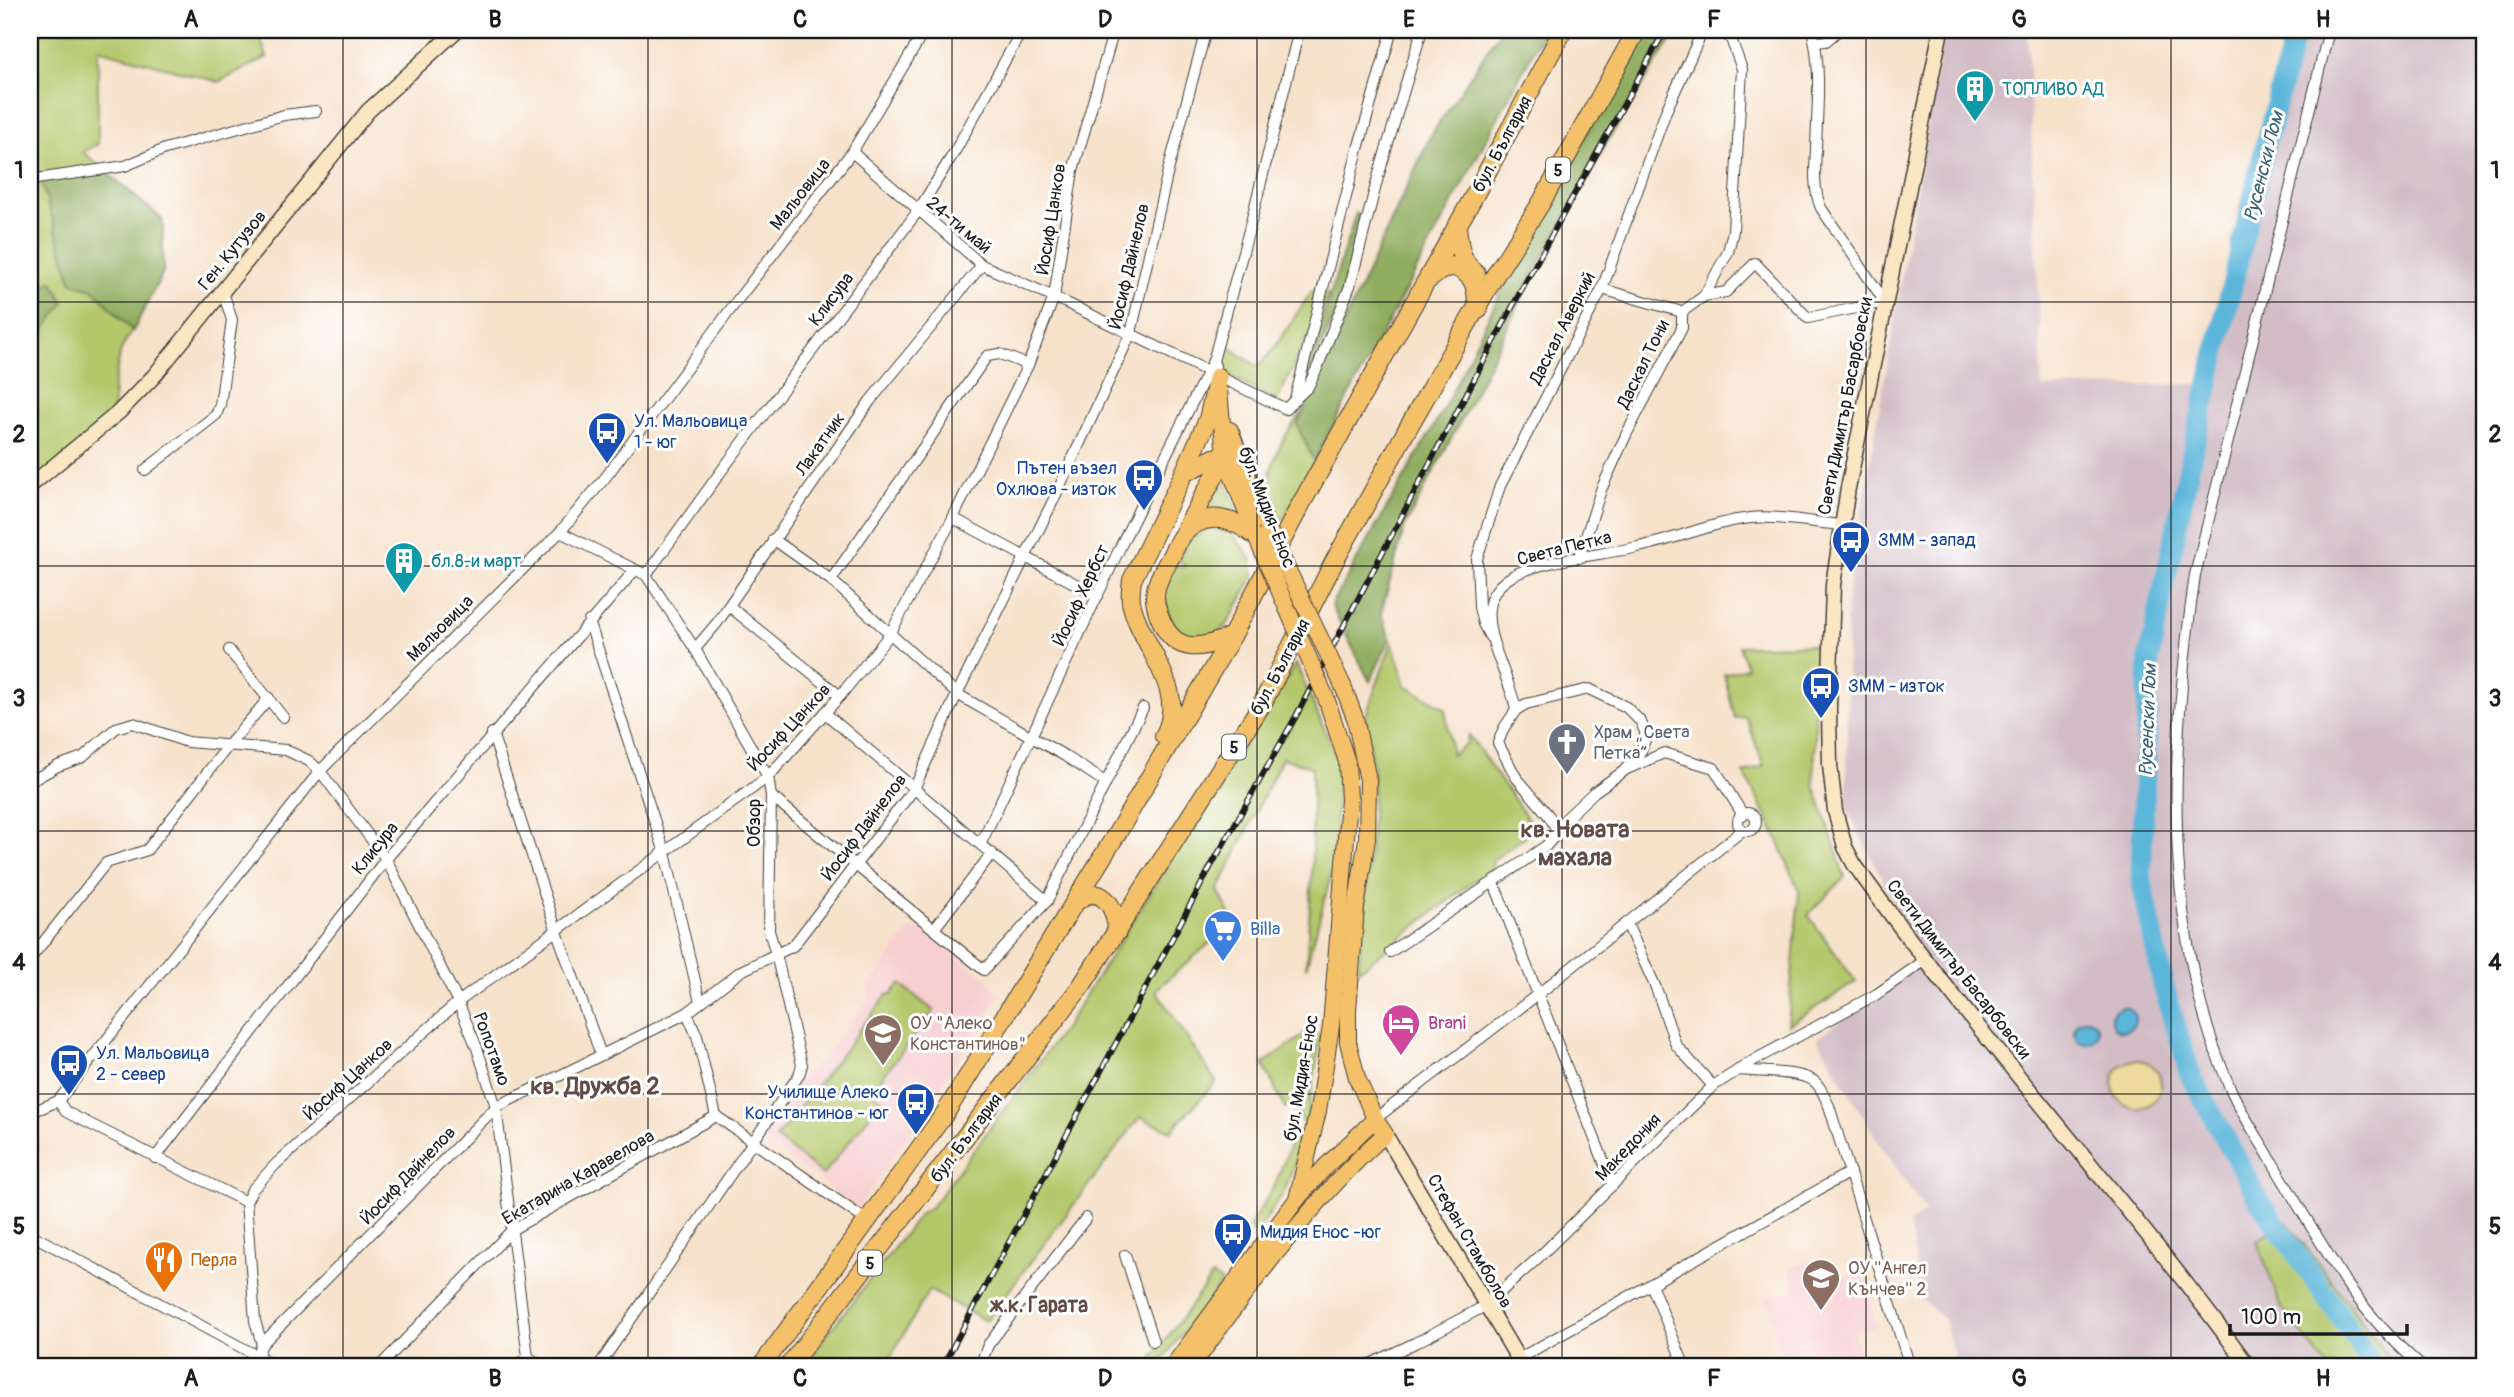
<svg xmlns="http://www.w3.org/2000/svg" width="2514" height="1397" font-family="Pangolin,sans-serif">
<rect width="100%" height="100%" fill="#fff"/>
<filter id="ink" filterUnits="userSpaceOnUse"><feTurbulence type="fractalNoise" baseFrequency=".0143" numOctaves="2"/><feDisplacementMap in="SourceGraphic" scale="14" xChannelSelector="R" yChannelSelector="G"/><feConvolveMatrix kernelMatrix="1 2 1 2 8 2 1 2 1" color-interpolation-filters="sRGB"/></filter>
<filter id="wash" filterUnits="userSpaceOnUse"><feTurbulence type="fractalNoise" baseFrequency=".00686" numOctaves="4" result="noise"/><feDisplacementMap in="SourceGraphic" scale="28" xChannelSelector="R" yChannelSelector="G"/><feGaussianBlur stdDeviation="1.57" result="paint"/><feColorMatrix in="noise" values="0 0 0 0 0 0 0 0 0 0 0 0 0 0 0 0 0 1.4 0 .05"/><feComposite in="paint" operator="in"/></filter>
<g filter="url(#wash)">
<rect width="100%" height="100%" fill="#f6e1ca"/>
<!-- built -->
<g fill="#f7cfd1">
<path d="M911 928 925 932 984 977 1000 994 910 1133 857 1209 761 1137 806 1072 820 1062 871 995 866 990Z"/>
<path d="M1821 1259 1826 1282 1861 1270 1877 1327 1854 1332 1863 1367H1776L1784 1363 1765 1297 1796 1290 1789 1272 1796 1265Z"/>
</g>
<!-- industrial -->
<path fill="#d2bdc6" d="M1944 30H2027L2042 388 2202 384 2308 30H2484V1367H1957L1944 1319 1922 1300 1909 1223 1926 1212 1876 1138 1817 1038 1924 961 1847 810V599Z"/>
<!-- green -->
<g fill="#b4c76a" stroke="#687243" stroke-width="2">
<path d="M30 30H257L267 57 219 82 98 49V144L83 152 163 220V272L121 350 113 388 114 404 108 422 30 486V179L40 177 39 172H30Z"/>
<path d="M1312 291 1329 294 1277 401 1221 372 1218 362 1226 345 1257 366 1270 354Z"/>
<path d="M1302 413 1297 425 1314 461 1280 525 1264 497C1272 463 1279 440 1302 413Z"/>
<path d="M1223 476 1240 518C1228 509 1217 512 1203 516Z"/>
<path d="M1209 529 1232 533 1251 559 1254 576 1227 625 1213 636 1202 639 1184 637 1176 628 1166 610 1163 591 1176 565 1183 568 1185 564 1178 561 1189 539Z"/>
<path d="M1392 642 1406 686 1445 708 1452 755 1466 744 1469 735 1535 829 1493 860 1492 871 1476 879 1358 971 1370 850 1374 775 1365 718Z"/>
<path d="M1817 645 1814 784 1845 877 1808 915 1856 982 1788 1025 1799 891 1776 835 1744 773 1764 766 1746 717 1735 718 1724 674 1747 668 1739 646Z"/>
<path d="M1296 664 1339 763 1333 868 1306 968 1312 872V767L1282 758 1218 890 1234 922 1156 990 1216 1082 1171 1131 1140 1117 986 1321 929 1290 885 1367H802L921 1213 932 1206 1066 1026Z"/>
<path d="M900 984 934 1011 871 1091 882 1100 823 1175 776 1138 888 994 891 995Z"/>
<path d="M1315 1033 1321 1037 1305 1127 1293 1104 1285 1108 1263 1064 1305 1034Z"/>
<path d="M1298 1133H1303L1304 1137 1285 1190 1256 1234 1249 1227 1275 1185 1294 1135Z"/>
<path d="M2287 1222 2396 1367H2327L2280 1304 2257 1241Z"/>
<path d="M1212 1276 1222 1282 1157 1367H1146Z"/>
</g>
<!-- forest -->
<g fill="#8fac5e" stroke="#56643d" stroke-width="2">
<path d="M1501 30H1545L1314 461 1297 425 1430 137Z"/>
<path d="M1645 30H1677L1609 139 1539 264 1462 418 1405 526 1381 613 1390 639 1370 682 1331 605 1442 412 1515 263Z"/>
<path d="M103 169 163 220V272L133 331 93 289 72 283 40 178Z"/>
<path d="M1356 213 1365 223 1344 295 1303 388 1306 370Z"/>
<path d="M52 280 64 303 30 349V299Z"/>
</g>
<!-- sand -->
<circle fill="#eeda9e" stroke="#857b5d" stroke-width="2" cx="2137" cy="1084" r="24"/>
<!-- water -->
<g fill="#5cb6da" stroke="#3c697b" stroke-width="2">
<circle cx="2123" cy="1019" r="12"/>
<circle cx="2086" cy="1031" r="12"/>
</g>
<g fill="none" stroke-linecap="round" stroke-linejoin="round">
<!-- river -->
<path stroke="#5cb6da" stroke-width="21" d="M2296 30 2267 139 2192 454 2149 657 2141 878 2164 988 2191 1076 2260 1202 2356 1339 2373 1367"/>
</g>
</g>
<g filter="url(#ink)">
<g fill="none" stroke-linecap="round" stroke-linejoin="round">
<defs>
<g id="street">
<path d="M2329 30 2195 575C2171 742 2160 924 2228 1083 2238 1108 2253 1130 2267 1153 2292 1196 2318 1238 2344 1280 2367 1313 2392 1341 2422 1367"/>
<path d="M1815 42 1826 41 1839 30"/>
<path d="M852 152 982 265 1054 297 1286 409 1295 399 1358 149 1392 30"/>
<path d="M30 180 125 166 165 149 284 115 316 111"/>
<path d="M1602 289 1682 312"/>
<path d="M1704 296 1726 292 1755 263 1808 318 1885 302 1821 208C1813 189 1815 169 1816 149 1817 109 1822 69 1812 30"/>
<path d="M1215 366 1213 361 1249 230 1299 30"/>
<path d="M1296 398 1308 387 1318 366 1350 286 1378 177 1422 30"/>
<path d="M145 470 216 415 220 405 232 320 223 292"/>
<path d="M953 518 1098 596"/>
<path d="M560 532 646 575 695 649 768 777 771 796 769 931 776 954 802 1065 799 1075 598 1367"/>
<path d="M773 539 831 580 957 694 1065 756 1105 782"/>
<path d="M1579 558 1601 490 1626 435 1682 328V312L1704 296 1728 252 1733 231 1742 69 1731 39 1722 30"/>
<path d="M646 575 725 466 918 211 955 151 1022 30"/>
<path d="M831 580 987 356 1000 354 1028 365"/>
<path d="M729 606 840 696"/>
<path d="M589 621 665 853 700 1002"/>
<path d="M1490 637 1483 624 1479 607 1477 559 1500 486 1602 289 1666 111 1703 30"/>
<path d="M695 649 717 623 870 401 982 265"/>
<path d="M229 650 283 717"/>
<path d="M1516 710 1504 728 1498 743 1516 777 1549 816 1556 828"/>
<path d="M825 713 1047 901"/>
<path d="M492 733 556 929 601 1055"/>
<path d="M1627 769 1664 753 1714 768 1743 815"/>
<path d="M30 785 33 780 58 766 83 757 116 728 133 723 187 742 286 750 309 761 320 771 386 859 458 1002 477 1048 496 1107 528 1357 543 1367"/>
<path d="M771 796 984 970 1047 901 1143 708"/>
<circle cx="1747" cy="822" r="9"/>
<path d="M981 843 1125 537 1213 361"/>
<path d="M1494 883 1613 1185"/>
<path d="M1627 924 1656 988 1676 1045 1713 1086"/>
<path d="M934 929 992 853"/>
<path d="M1390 952 1546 846 1553 838 1556 828 1594 792 1624 771 1641 751 1645 740V732L1641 722 1626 707 1589 689 1526 704 1516 710C1511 678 1478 629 1492 597 1496 588 1505 580 1514 575 1546 559 1602 555 1638 547 1676 540 1712 522 1751 518 1776 515 1815 523 1841 525"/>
<path d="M30 959 106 863 147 850 228 746 269 698"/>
<path d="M687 1013 697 1036 716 1116 867 1221"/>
<path d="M1738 1070C1755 1072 1804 1071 1815 1082 1822 1088 1825 1098 1829 1106L1910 1367"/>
<path d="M58 1101 66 1112 246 1202"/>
<path d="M30 1113 58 1101 320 771 560 532 605 478 739 298 852 152 925 30"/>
<path d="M1375 1119 1537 995 1743 830"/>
<path d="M155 1158 386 859 635 570"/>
<path d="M30 1234 278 1367"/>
<path d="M1125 1255 1153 1341"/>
<path d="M1651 1284 1685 1367"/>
<path d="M262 1344 255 1321 246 1202 252 1190 276 1164 458 1002 768 777 840 696 890 634 953 518 1028 365 1054 297 1073 170 1114 30"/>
<path d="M1518 1359 1850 1172"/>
<path d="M253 1367 262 1344 496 1107 687 1013 741 971 793 946 914 789 957 694 1052 503 1131 333 1168 171 1206 30"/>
<path d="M379 1367 513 1229 716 1116"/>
<path d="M517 1367 528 1357"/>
<path d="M984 1367 983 1358 988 1345 1086 1218"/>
<path d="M1364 1367 1415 1343 1485 1306 1538 1258 1713 1086 1756 1059 1877 994 1924 961"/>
</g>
<g id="secondary">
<path d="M1941 30 1848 488 1833 585 1829 709 1830 765 1835 811 1845 847 1854 864C1978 1038 2124 1195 2249 1367"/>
<path d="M30 486 119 412 154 376 368 111 457 30"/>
<path d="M1385 1134 1523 1367"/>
</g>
<g id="primary">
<path d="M1219 390 1225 457 1256 537"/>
<path d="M1230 430 1266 524"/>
<path d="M1297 1199 1318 1111 1331 1026 1349 800 1347 762 1326 698"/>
<path d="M1172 1367 1297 1199 1326 1166 1375 1119"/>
<path d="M1191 1367C1250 1286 1310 1202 1385 1134L1375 1119 1357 1078 1348 1042V1010L1356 907 1367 839 1368 780 1355 718 1343 686"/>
</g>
<g id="highway">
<path d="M1457 226C1459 244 1460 262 1476 273"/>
<path d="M1428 280 1440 271 1452 266C1476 275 1476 286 1478 310"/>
<path d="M1184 473 1208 419 1218 377"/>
<path d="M1185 530 1225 457 1232 438"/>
<path d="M1232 636C1203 649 1175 655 1161 620 1157 611 1153 599 1156 589 1158 578 1164 569 1169 560 1174 551 1178 539 1185 532 1207 509 1235 519 1256 537"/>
<path d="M1164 736C1190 690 1140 646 1131 602 1130 595 1131 587 1132 580L1184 473 1214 458 1225 457 1243 466"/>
<path d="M1073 905C1098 878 1117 906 1117 932"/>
<path d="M761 1367 946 1112 1119 830 1232 636 1301 504 1474 196 1563 30"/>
<path d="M788 1367 1082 985 1262 704 1334 562 1408 428 1494 277 1541 203 1637 30"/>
</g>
</defs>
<!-- street casing -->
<use href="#street" stroke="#3d3a36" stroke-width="12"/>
<!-- secondary casing -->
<use href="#secondary" stroke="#3d3a36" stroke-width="17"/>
<!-- primary casing -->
<use href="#primary" stroke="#3d3a36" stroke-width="18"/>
<!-- highway casing -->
<use href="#highway" stroke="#3d3a36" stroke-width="20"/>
<!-- street -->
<use href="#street" stroke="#fff" stroke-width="10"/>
<!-- secondary -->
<use href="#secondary" stroke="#fbe6c3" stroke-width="14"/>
<!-- primary -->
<use href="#primary" stroke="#f4c16a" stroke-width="16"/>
<!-- highway -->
<use href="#highway" stroke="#f4c16a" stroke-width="18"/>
<defs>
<path id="rail" d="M942 1367 1210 868 1295 718 1524 285 1665 30"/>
</defs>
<!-- rail casing -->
<use href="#rail" stroke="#1c1c1c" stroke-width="6"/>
<!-- rail -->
<use href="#rail" stroke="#fff" stroke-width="3.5" stroke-dasharray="10" stroke-linecap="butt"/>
<defs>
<g id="primary-bridge">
<path d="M1266 524 1343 686"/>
<path d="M1256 537 1326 698"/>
</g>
</defs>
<!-- primary-bridge casing -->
<use href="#primary-bridge" stroke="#3d3a36" stroke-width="18" stroke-linecap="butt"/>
<!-- primary-bridge -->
<use href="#primary-bridge" stroke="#f4c16a" stroke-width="16"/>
</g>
</g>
<!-- grid -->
<path fill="none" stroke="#1c1c1c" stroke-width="2" stroke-opacity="0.55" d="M343 30V1367M648 30V1367M952 30V1367M1257 30V1367M1562 30V1367M1866 30V1367M2171 30V1367M30 302H2484M30 566H2484M30 831H2484M30 1094H2484"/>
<!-- icons -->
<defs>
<symbol id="building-pin" viewBox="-11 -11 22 30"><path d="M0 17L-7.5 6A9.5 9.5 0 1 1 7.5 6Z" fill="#0f9aa8" stroke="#fff"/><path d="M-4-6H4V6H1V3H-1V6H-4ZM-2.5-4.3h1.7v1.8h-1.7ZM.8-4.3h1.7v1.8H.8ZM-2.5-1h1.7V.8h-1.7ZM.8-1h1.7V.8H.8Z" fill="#fff"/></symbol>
<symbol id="bus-pin" viewBox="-11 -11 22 30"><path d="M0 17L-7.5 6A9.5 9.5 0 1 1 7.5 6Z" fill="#1a4fb4" stroke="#fff"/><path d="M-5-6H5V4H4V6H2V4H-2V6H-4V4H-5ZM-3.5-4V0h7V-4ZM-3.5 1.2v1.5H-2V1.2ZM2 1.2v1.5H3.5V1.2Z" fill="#fff"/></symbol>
<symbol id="church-pin" viewBox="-11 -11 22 30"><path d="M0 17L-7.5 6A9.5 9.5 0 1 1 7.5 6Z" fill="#6b7280" stroke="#fff"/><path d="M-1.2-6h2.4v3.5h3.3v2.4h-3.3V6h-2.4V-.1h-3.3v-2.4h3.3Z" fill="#fff"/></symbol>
<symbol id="supermarket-pin" viewBox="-11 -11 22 30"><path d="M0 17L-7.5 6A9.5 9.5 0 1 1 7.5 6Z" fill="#3f7fe0" stroke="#fff"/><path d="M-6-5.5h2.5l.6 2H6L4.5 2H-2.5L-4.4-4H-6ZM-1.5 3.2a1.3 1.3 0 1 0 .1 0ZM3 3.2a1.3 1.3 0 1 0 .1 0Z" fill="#fff"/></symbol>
<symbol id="hotel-pin" viewBox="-11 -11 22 30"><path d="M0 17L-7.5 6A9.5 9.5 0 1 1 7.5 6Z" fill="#d1479c" stroke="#fff"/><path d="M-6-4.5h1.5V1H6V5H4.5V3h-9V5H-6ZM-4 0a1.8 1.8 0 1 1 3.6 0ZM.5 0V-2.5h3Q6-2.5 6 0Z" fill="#fff"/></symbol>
<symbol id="school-pin" viewBox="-11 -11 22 30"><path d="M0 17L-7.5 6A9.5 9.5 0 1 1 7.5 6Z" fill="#8d6e63" stroke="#fff"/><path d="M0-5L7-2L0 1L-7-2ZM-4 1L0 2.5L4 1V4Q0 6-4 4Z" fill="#fff"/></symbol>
<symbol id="restaurant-pin" viewBox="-11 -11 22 30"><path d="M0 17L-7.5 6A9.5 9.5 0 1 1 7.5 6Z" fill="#e8710a" stroke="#fff"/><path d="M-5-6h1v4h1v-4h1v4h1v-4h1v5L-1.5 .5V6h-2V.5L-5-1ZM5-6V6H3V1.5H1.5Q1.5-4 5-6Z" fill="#fff"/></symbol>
</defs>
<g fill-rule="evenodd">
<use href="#building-pin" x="1953" y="67" width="44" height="60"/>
<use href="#bus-pin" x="585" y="409" width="44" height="60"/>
<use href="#bus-pin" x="1122" y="456" width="44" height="60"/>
<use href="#bus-pin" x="1829" y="518" width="44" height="60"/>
<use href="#building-pin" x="382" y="539" width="44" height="60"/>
<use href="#bus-pin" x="1799" y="664" width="44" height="60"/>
<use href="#church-pin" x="1545" y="720" width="44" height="60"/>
<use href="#supermarket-pin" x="1201" y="907" width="44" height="60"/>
<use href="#hotel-pin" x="1379" y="1001" width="44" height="60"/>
<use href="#school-pin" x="861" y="1011" width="44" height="60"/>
<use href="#bus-pin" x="47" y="1041" width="44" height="60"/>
<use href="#bus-pin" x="894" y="1080" width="44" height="60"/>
<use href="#bus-pin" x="1211" y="1210" width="44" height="60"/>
<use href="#restaurant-pin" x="142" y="1238" width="44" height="60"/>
<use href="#school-pin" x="1799" y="1256" width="44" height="60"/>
</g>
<g text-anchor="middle" stroke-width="6" stroke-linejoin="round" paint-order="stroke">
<!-- shield labels -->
<g fill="#fff" stroke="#606060" stroke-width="2">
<rect x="1546" y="157.5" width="24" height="25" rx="5"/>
<rect x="1222" y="734.5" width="24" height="25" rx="5"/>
<rect x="858" y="1250.5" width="24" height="25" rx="5"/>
</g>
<g font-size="16" font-weight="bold" fill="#1c1c1c">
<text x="1558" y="176">5</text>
<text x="1234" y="753">5</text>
<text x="870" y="1269">5</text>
</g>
<!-- culture labels -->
<g font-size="18" fill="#0d838f" stroke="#fff" text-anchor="start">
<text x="2002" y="95">ТОПЛИВО АД</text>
<text x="431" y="567">бл.8-и март</text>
</g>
<!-- street labels -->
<g font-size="18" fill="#1c1c1c" stroke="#fff">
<text transform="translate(1502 144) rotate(-62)" y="6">бул. България</text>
<text transform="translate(800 194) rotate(-52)" y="6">Мальовица</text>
<text transform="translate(1051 219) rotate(-81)" y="6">Йосиф Цанков</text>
<text transform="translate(959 225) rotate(40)" y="6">24-ти май</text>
<text transform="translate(232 250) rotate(-51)" y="6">Ген. Кутузов</text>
<text transform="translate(1129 266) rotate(-77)" y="6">Йосиф Дайнелов</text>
<text transform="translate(831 299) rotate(-53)" y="6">Клисура</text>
<text transform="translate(1562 328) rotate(-63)" y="6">Даскал Аверкий</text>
<text transform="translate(1643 364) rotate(-64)" y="6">Даскал Тони</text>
<text transform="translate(1845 406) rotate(-79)" y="6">Свети Димитър Басарбовски</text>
<text transform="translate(820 444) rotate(-55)" y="6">Лакатник</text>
<text transform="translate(1267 507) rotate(69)" y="6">бул. Мидия-Енос</text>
<text transform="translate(1564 548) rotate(-14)" y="6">Света Петка</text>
<text transform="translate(1081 595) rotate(-65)" y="6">Йосиф Хербст</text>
<text transform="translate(440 628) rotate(-45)" y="6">Мальовица</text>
<text transform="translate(1280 667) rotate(-62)" y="6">бул. България</text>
<text transform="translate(789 727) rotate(-47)" y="6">Йосиф Цанков</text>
<text transform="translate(754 823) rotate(-90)" y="6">Обзор</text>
<text transform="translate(864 827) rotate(-53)" y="6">Йосиф Дайнелов</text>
<text transform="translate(375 848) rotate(-51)" y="6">Клисура</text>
<text transform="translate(1959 969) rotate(52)" y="6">Свети Димитър Басарбовски</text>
<text transform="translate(492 1049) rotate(70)" y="6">Ропотамо</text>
<text transform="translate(1301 1078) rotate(-80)" y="6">бул. Мидия-Енос</text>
<text transform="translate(348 1079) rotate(-42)" y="6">Йосиф Цанков</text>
<text transform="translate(966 1138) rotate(-53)" y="6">бул. България</text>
<text transform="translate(1628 1147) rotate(-46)" y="6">Македония</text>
<text transform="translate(408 1175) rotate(-46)" y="6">Йосиф Дайнелов</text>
<text transform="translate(578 1177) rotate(-30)" y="6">Екатарина Каравелова</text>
<text transform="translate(1470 1241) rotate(60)" y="6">Стефан Стамболов</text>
</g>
<!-- transit labels -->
<g font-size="18" fill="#164399" stroke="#fff" text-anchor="start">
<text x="634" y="427">Ул. Мальовица<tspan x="634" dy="21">1 - юг</tspan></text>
<text x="1117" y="474" text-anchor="end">Пътен възел<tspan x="1117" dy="21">Охлюва - изток</tspan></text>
<text x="1878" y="546">ЗММ - запад</text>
<text x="1848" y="692">ЗММ - изток</text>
<text x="96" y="1059">Ул. Мальовица<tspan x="96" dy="21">2 - север</tspan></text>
<text x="889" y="1098" text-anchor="end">Училище Алеко<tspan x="889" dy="21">Константинов - юг</tspan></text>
<text x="1260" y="1238">Мидия Енос -юг</text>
</g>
<!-- worship labels -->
<g font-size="18" fill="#5b616d" stroke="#fff" text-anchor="start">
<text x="1594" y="738">Храм „Света<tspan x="1594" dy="21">Петка“</tspan></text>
</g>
<!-- shop labels -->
<g font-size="18" fill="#366cbe" stroke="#fff" text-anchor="start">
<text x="1250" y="935">Billa</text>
</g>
<!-- education labels -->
<g font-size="18" fill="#785e54" stroke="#fff" text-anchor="start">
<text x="910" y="1029">ОУ "Алеко<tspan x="910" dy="21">Константинов"</tspan></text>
<text x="1848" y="1274">ОУ ''Ангел<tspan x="1848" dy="21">Кънчев'' 2</tspan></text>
</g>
<!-- hotel labels -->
<g font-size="18" fill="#b23c85" stroke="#fff" text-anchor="start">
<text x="1428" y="1029">Brani</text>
</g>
<!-- food labels -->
<g font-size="18" fill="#c56008" stroke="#fff" text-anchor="start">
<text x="191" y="1266">Перла</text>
</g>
<!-- water labels -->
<g font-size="19" font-style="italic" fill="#396171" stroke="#fff">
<text transform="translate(2263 166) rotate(-76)" y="7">Русенски Лом</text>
<text transform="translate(2147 720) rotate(-88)" y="7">Русенски Лом</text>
</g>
<!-- quarter labels -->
<g font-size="21" font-weight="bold" fill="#614b44" stroke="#fff">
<text x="1039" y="1312">ж.к. Гарата</text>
</g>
<!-- district labels -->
<g font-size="24" font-weight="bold" fill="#614b44" stroke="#fff">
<text x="1575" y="837">кв. Новата<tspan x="1575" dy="28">махала</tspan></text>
<text x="595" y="1094">кв. Дружба 2</text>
</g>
</g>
<!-- margin -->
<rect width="2514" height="1397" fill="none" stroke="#fff" stroke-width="77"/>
<!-- scale -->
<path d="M2230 1324v10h177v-10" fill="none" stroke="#1c1c1c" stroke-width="3.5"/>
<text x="2241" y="1324" font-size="21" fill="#1c1c1c" stroke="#ffffff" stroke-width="5" paint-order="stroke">100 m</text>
<rect x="38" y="38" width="2438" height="1320" fill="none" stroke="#1c1c1c" stroke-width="2.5"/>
<g font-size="23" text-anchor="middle" font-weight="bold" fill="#1c1c1c">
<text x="191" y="27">A</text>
<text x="495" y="27">B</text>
<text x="800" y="27">C</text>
<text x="1105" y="27">D</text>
<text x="1409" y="27">E</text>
<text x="1714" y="27">F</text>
<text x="2019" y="27">G</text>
<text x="2323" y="27">H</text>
<text x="19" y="178">1</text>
<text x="2495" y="178">1</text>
<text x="19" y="442">2</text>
<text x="2495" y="442">2</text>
<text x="19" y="706">3</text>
<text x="2495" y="706">3</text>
<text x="19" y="970">4</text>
<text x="2495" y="970">4</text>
<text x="19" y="1234">5</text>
<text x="2495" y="1234">5</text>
<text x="191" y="1386">A</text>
<text x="495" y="1386">B</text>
<text x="800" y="1386">C</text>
<text x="1105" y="1386">D</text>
<text x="1409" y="1386">E</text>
<text x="1714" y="1386">F</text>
<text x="2019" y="1386">G</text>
<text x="2323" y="1386">H</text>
</g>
</svg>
